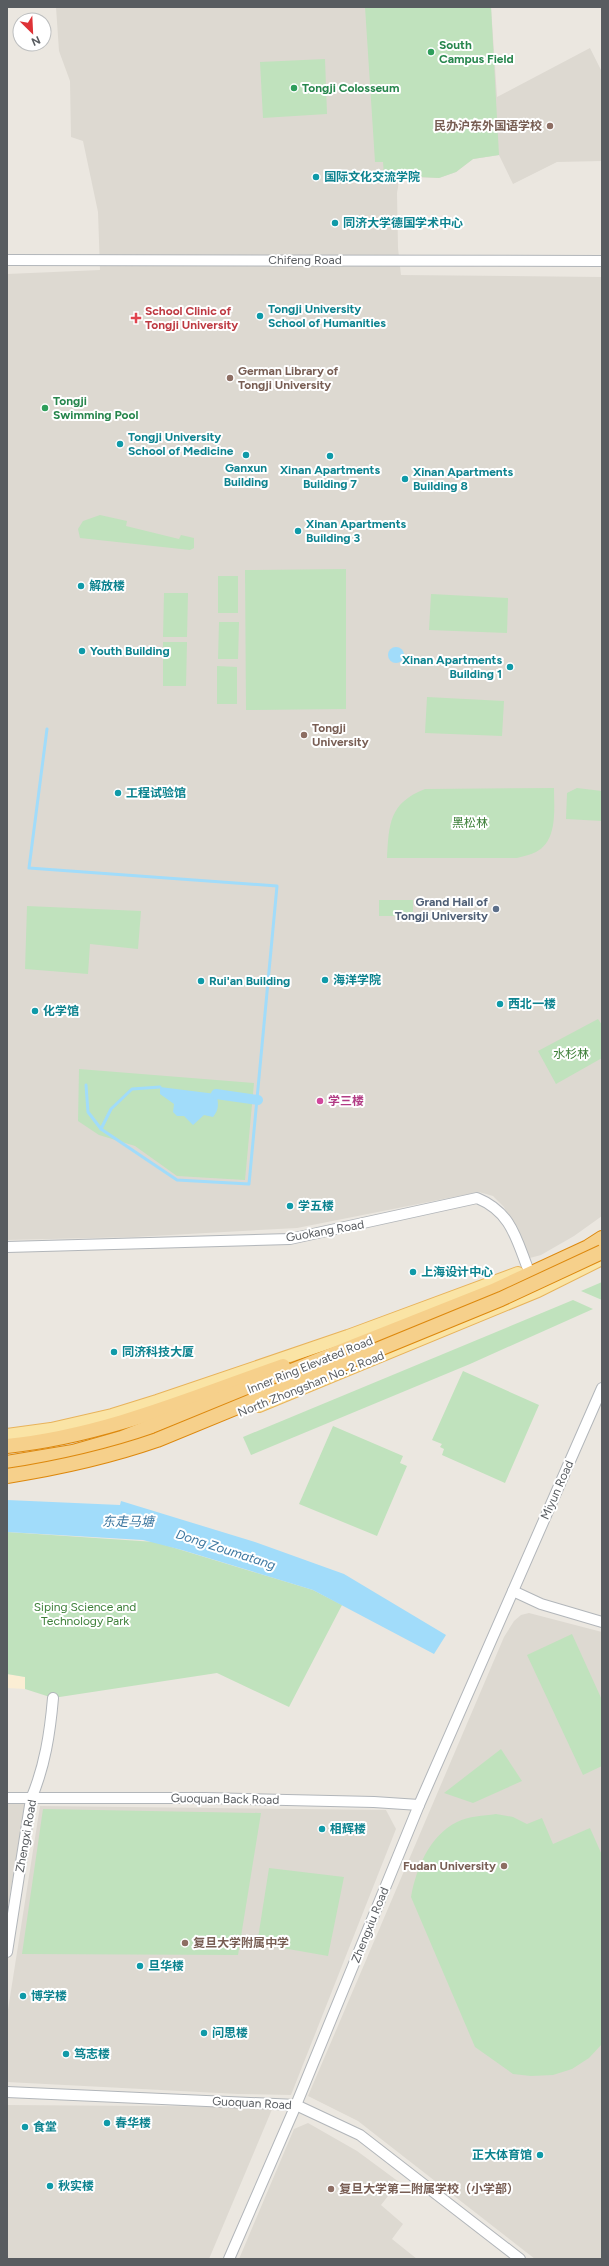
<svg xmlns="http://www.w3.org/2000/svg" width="609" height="2266" font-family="Figtree,'Noto Sans SC',sans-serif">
<rect width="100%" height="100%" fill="#ebe7e0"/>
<!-- commercial -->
<path fill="#fbeed4" d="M7 1674 25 1677V1689L7 1688Z"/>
<!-- education -->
<g fill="#ddd9d1">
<path d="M56 7H491L497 97 590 48 602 72V161L557 162 513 184 499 155 473 159 456 172 439 178 410 177 399 181 397 193 398 248 401 275 602 277V1216L574 1236 541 1255 526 1259 504 1207 493 1196 479 1192 297 1228 134 1237 7 1240V274L100 270 98 212 83 141 71 137 70 81 59 51Z"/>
<path d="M529 1613 602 1632V2259H535L358 2121 308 2096 504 1637 514 1621 521 1615Z"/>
<path d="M7 1804H25L7 1912Z"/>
<path d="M40 1806 386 1810 396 1829 291 2095 238 2094 7 2082V2016Z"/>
<path d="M7 2105 273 2107 209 2259H7Z"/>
<path d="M308 2123 357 2151 399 2182 381 2205 403 2224 392 2239 417 2259H239L294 2129Z"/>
</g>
<!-- green -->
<g fill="#c0e2bd">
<path d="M365 7H491L499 155 473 159 456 172 439 178 384 175 383 162H375Z"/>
<path d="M325 59 327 114 263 118 260 62Z"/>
<path d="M100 515 127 521 126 526 179 539 181 535 194 538V548L190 550 80 538 78 529 83 521Z"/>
<path d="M346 569V709L246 710 245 570Z"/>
<rect x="218" y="576" width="20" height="37"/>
<path d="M164 593H188L187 637H163Z"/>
<path d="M431 594 508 598 507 633 429 630Z"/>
<path d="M219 622H239L238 659H218Z"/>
<path d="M163 642H187L186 686H163Z"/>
<path d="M217 666 237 667V704H217Z"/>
<path d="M427 697 504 701 502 736 425 733Z"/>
<path d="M554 788C554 809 558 841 536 852 530 855 523 856 517 858H387C389 824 389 803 425 789Z"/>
<path d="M577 788 602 791V821L566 819 567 793Z"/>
<rect x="379" y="900" width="34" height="16"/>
<path d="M27 906 141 911 138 949 90 944 88 974 25 969Z"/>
<path d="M598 1019 602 1025V1058L556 1084 538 1051Z"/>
<path d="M79 1069 254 1083 245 1180 177 1176 135 1146 99 1135 78 1121Z"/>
<path d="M602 1282V1300L581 1291Z"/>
<path d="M573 1300 593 1309 470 1364 251 1455 243 1437Z"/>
<path d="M463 1371 539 1405 505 1483 442 1455 444 1449 440 1447 442 1444 432 1440Z"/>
<path d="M333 1426 403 1456 400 1463 407 1466 377 1536 299 1504Z"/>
<path d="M7 1532 155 1542 313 1590 342 1605 289 1707 217 1673 53 1698 25 1689V1677L7 1674Z"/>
<path d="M572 1634 602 1700V1766L583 1775 527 1655Z"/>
<path d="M501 1749 522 1781 473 1803 444 1793Z"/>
<path d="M43 1809 261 1813 238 1955 22 1954Z"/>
<path d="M496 1814 513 1817 527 1824 542 1818 553 1844 590 1828 602 1855V2044L589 2058 572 2069 553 2075 531 2076 513 2074 475 2047 411 1897C416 1869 429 1836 457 1822 469 1816 483 1816 496 1814Z"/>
<path d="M269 1868 344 1877 328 1956 271 1946 265 1940 258 1938Z"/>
</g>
<!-- water -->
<g fill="#a1dcfa">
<circle cx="396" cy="655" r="8"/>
<path d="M160 1087 216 1094C219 1103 219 1110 213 1117L204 1115 193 1125 184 1116H177L173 1112 174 1104 160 1094Z"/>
<path d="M7 1500 120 1505 121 1501 255 1542 344 1574 446 1635 434 1654 313 1590 182 1550 143 1540 7 1532Z"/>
</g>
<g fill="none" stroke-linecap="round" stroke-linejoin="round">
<!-- stream -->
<g stroke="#a1dcfa" stroke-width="3">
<path d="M47 729 29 868 277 886 249 1184 177 1180 101 1129 88 1112 86 1085"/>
<path d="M101 1129 111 1109 132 1089 160 1087"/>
</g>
<!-- canal -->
<path stroke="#a1dcfa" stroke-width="10" d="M216 1094 258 1100"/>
<defs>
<g id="minor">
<path d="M7 260 602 261"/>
<path d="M7 1247 290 1239 477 1198C511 1212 516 1238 528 1269"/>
<path d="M513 1591 541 1604 602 1622"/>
<path d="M7 1798H205L374 1802 419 1805"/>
<path d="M7 1952 31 1799C45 1766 50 1733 53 1698"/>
<path d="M7 2092 296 2105 360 2135 520 2259"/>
<path d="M229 2259 296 2105 419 1805 602 1388"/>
</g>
<g id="major">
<path d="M259 1406 538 1291 602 1259"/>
<path d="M7 1435 51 1429 112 1415 157 1401 348 1336 518 1273"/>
</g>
<g id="highway">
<path d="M7 1446C104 1436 192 1398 283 1366"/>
<path d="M7 1463 73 1452 122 1438 493 1291 588 1247 602 1238"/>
</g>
</defs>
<!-- minor casing -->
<use href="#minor" stroke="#b2b6ba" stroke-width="12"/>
<!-- major casing -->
<use href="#major" stroke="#e8b35b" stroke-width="14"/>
<!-- highway casing -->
<use href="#highway" stroke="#dd880d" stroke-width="16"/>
<!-- minor -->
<use href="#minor" stroke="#fff" stroke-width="10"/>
<!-- major -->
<use href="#major" stroke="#fae4a5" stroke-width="12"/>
<!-- highway -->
<use href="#highway" stroke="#f6d08b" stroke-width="14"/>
<defs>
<path id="highway-bridge" d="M7 1476C58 1468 108 1457 157 1440L501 1299 602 1252"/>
</defs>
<!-- highway-bridge casing -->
<use href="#highway-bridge" stroke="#dd880d" stroke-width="16" stroke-linecap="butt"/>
<!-- highway-bridge -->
<use href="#highway-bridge" stroke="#f6d08b" stroke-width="14"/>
</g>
<!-- markers -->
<g fill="#2e9e5b" stroke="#fff" stroke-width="1.5">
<circle cx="431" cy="52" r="4"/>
<circle cx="294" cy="88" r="4"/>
<circle cx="45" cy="408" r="4"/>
</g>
<g fill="#8d6e63" stroke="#fff" stroke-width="1.5">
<circle cx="550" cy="126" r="4"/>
<circle cx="230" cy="378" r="4"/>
<circle cx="304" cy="735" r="4"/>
<circle cx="504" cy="1866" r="4"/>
<circle cx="185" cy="1943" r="4"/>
<circle cx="331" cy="2189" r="4"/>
</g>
<g fill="#0f9aa8" stroke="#fff" stroke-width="1.5">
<circle cx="316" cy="177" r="4"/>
<circle cx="335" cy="223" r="4"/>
<circle cx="260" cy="316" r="4"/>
<circle cx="120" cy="444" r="4"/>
<circle cx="246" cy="455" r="4"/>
<circle cx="330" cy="456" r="4"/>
<circle cx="405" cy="479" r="4"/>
<circle cx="298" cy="531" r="4"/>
<circle cx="81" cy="586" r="4"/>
<circle cx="82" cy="651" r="4"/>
<circle cx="510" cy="667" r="4"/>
<circle cx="118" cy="793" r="4"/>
<circle cx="325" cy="980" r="4"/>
<circle cx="201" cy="981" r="4"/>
<circle cx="500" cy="1004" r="4"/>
<circle cx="35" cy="1011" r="4"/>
<circle cx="290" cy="1206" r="4"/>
<circle cx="413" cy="1272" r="4"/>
<circle cx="114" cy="1352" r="4"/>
<circle cx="322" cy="1829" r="4"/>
<circle cx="140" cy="1966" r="4"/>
<circle cx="23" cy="1996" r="4"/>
<circle cx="204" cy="2033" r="4"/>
<circle cx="66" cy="2054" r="4"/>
<circle cx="107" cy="2123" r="4"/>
<circle cx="25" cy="2127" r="4"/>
<circle cx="540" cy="2155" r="4"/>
<circle cx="50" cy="2186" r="4"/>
</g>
<path fill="#e0444e" stroke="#fff" stroke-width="1.5" d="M134 312h4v4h4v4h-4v4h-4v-4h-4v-4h4z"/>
<circle fill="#5c6f8a" stroke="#fff" stroke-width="1.5" cx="496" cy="909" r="4"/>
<circle fill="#d1479c" stroke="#fff" stroke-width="1.5" cx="320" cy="1101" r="4"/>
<g text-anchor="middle" stroke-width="4" stroke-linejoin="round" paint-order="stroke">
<!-- leisure labels -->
<g font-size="12" font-weight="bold" fill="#27864d" stroke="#fff" text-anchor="start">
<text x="439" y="49">South<tspan x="439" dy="14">Campus Field</tspan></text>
<text x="302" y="92">Tongji Colosseum</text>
<text x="53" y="405">Tongji<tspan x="53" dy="14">Swimming Pool</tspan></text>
</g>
<!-- education labels -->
<g font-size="12" font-weight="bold" fill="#785e54" stroke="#fff" text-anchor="start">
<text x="542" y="130" text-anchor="end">民办沪东外国语学校</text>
<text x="238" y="375">German Library of<tspan x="238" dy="14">Tongji University</tspan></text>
<text x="312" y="732">Tongji<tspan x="312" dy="14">University</tspan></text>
<text x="496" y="1870" text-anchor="end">Fudan University</text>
<text x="193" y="1947">复旦大学附属中学</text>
<text x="339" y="2193">复旦大学第二附属学校（小学部）</text>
</g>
<!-- culture labels -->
<g font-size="12" font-weight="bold" fill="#0d838f" stroke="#fff" text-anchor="start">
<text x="324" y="181">国际文化交流学院</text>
<text x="343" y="227">同济大学德国学术中心</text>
<text x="268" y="313">Tongji University<tspan x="268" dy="14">School of Humanities</tspan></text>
<text x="128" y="441">Tongji University<tspan x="128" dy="14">School of Medicine</tspan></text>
<text x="246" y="472" text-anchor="middle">Ganxun<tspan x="246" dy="14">Building</tspan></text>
<text x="330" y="474" text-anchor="middle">Xinan Apartments<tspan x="330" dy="14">Building 7</tspan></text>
<text x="413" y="476">Xinan Apartments<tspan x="413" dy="14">Building 8</tspan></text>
<text x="306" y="528">Xinan Apartments<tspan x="306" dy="14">Building 3</tspan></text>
<text x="89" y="590">解放楼</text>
<text x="90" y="655">Youth Building</text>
<text x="502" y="664" text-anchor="end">Xinan Apartments<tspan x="502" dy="14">Building 1</tspan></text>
<text x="126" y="797">工程试验馆</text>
<text x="333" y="984">海洋学院</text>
<text x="209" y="985">Rui'an Building</text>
<text x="508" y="1008">西北一楼</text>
<text x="43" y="1015">化学馆</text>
<text x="298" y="1210">学五楼</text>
<text x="421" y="1276">上海设计中心</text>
<text x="122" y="1356">同济科技大厦</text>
<text x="330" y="1833">相辉楼</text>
<text x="148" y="1970">旦华楼</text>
<text x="31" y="2000">博学楼</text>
<text x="212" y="2037">问思楼</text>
<text x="74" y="2058">笃志楼</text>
<text x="115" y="2127">春华楼</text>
<text x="33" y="2131">食堂</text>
<text x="532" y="2159" text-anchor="end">正大体育馆</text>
<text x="58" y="2190">秋实楼</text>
</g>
<!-- street labels -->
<g font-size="12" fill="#585c60" stroke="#fff">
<text x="305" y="264">Chifeng Road</text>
<text transform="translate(325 1231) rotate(-10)" y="4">Guokang Road</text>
<text transform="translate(310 1365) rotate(-22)" y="4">Inner Ring Elevated Road</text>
<text transform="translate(311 1384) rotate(-22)" y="4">North Zhongshan No. 2 Road</text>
<text transform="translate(557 1490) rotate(-66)" y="4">Miyun Road</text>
<text transform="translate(225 1799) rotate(1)" y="4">Guoquan Back Road</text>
<text transform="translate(26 1836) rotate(-80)" y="4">Zhengxi Road</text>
<text transform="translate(370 1925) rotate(-68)" y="4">Zhengxiu Road</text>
<text transform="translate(252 2103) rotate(3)" y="4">Guoquan Road</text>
</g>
<!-- health labels -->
<g font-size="12" font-weight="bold" fill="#be3a42" stroke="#fff" text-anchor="start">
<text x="145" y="315">School Clinic of<tspan x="145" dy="14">Tongji University</tspan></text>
</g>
<!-- park labels -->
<g font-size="12" fill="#3c7f38" stroke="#fff">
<text x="470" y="827">黑松林</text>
<text x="571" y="1058">水杉林</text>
<text x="85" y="1611">Siping Science and<tspan x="85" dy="14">Technology Park</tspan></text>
</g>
<!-- service labels -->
<g font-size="12" font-weight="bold" fill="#4e5e75" stroke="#fff" text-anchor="end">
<text x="488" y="906">Grand Hall of<tspan x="488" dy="14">Tongji University</tspan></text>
</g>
<!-- hotel labels -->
<g font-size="12" font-weight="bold" fill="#b23c85" stroke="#fff" text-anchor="start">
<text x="328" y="1105">学三楼</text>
</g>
<!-- water labels -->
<g font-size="13" font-style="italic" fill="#3e78a1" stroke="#fff">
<text x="128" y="1526">东走马塘</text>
<text transform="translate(226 1549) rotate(18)" y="5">Dong Zoumatang</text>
</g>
</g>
<!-- border -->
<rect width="609" height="2266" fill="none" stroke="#585c60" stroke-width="16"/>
<!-- north arrow -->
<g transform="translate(32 32) rotate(156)"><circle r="19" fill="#ffffff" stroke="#bcbebf"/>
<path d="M0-3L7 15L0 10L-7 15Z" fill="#de3236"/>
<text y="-6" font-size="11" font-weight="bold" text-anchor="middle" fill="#585c60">N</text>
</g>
</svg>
